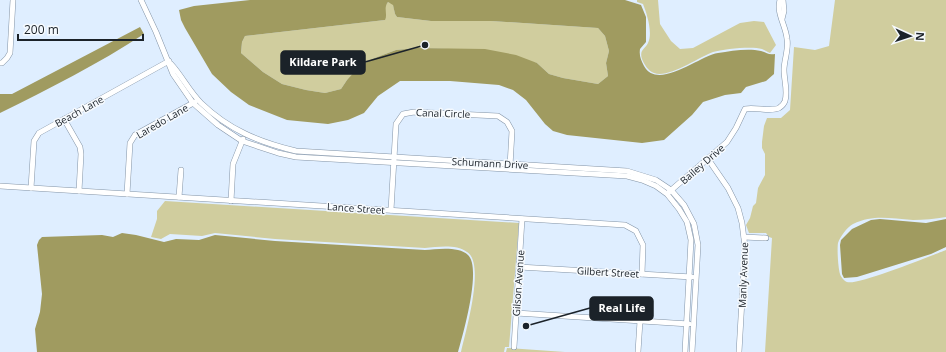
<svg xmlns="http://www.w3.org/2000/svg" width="946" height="352" font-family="'Open Sans',sans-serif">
<rect width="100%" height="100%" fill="#dfeeff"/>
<!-- green -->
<g fill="#d0cd9e">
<path d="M637 0H658L660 24 671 41 680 49 693 48 740 23 754 21 764 22 776 45 770 53C767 52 765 50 762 49 752 46 724 49 713 52 699 57 668 79 654 73 648 71 644 64 642 59 639 50 645 49 648 43 653 33 647 14 643 4L637 2Z"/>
<path d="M835 0H946V217C935 219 924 220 913 220 890 219 875 214 853 224 847 227 840 237 838 243 837 249 838 267 840 274 841 277 844 281 847 282 857 286 933 255 946 250V352H765L772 238 769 237 766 233H749L746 225 750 218 753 206 756 203 758 188 765 175V154L762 148V142L764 126 767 118H781L790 110 794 47 815 50 829 46Z"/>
<path d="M388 2 393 4 395 14 397 17 431 21H491L598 28 605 36 609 51 606 63 608 76 598 84 563 78 549 74 537 63 449 49 417 48 396 50 372 59 347 80 341 89 325 93 306 90 282 84 263 72 241 53 242 42 245 36 385 20V6Z"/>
<path d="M165 201 519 223 509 347H505L504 352H461C465 334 486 263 467 252 456 244 438 247 425 248L275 239 215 233 202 236 170 234 161 239 151 237 157 219V211Z"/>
<path d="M507 348 565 352H506Z"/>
</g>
<!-- water -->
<g fill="#a09b60" fill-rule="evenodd">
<path d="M250 0H625L641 5 646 17V42L640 49C639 56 641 60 644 66 658 91 699 56 718 53 731 51 748 48 761 51 767 53 768 55 775 54L774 74 766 81 746 87 741 93 725 95 703 102 692 115 664 140 642 143 567 135 553 131 545 124 526 100 513 90 499 85 450 81H400L378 96 364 113 348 120 328 124 287 120 249 105 231 92 212 74 185 28 181 20 179 10 194 6ZM388 2 393 5 395 14 397 17 431 21H491L598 28 605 36 609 51 606 63 608 76 598 84 563 78 549 74 537 63 516 55 485 49 417 48 396 50 372 59 359 67 347 80 341 89 325 93 306 90 282 84 263 72 241 53 242 42 245 36 385 20C388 14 383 8 388 2Z"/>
<path d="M140 27 144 34C98 64 49 89 0 113V94H12Z"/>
<path d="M880 219 926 223 946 219V247L931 254 857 277 844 278 842 274 840 245 841 240 852 229 871 220Z"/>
<path d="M122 233 136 235 164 242 176 239 199 240 215 235 275 241 425 250C437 249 459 246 468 255 482 268 463 334 458 352H37L35 329 40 312 42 294 37 245 39 240 42 237 102 235 113 237Z"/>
</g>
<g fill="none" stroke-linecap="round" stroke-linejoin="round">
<defs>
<g id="minor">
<path d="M141 0 156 32 173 74 193 103 218 125 242 141 278 153 296 157 627 176 642 180 656 186 667 194 679 209 687 222 691 240 685 352"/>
<path d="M782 19 784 11 783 0"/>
<path d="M0 63H2L7 58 10 53 13 0"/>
<path d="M171 64C182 76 189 91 201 103 229 130 259 142 296 151L627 171 656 180 671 190 684 205 694 224 698 245 697 263 692 352"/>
<path d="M64 119 80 147 81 154 79 191"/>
<path d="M708 159 728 188 738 208 742 223 745 247 739 352"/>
<path d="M0 186 625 225 636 231 643 245 642 274"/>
<path d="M31 188 34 141 39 133 169 61"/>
<path d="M669 192 727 142 736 128 745 109C755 107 772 112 779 108 782 106 784 104 785 101 788 91 784 80 784 70 784 60 789 49 787 39 786 26 776 13 780 0"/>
<path d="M127 194 130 143 135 135 195 102"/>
<path d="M179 197 181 170"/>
<path d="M231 201 233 164 243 139"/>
<path d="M391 210 396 124 403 114 414 112 498 116 507 122 512 131 510 166"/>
<path d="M744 237 766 238"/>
<path d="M519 267 692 277"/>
<path d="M516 313 689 324"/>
<path d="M514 347 522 219"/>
<path d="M638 352 640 321"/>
</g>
</defs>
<!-- minor casing -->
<use href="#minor" stroke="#8394a7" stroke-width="6"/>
<!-- minor -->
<use href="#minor" stroke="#fff" stroke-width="5"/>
</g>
<g text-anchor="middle" stroke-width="3" stroke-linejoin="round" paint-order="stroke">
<!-- street labels -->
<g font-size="10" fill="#1b2229" stroke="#f6fafe">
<text transform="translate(79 111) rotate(-29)" y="4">Beach Lane</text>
<text transform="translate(443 113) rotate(2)" y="4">Canal Circle</text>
<text transform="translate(162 121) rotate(-30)" y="4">Laredo Lane</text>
<text transform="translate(490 163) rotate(3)" y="4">Schumann Drive</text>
<text transform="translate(702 164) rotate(-41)" y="4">Bailey Drive</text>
<text transform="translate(356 208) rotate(4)" y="4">Lance Street</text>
<text transform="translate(608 272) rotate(3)" y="4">Gilbert Street</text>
<text transform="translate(743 275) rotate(-88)" y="4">Manly Avenue</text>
<text transform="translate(518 283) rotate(-86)" y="4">Gilson Avenue</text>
</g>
</g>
<!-- callouts -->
<path fill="none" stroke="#1b2229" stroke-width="1.5" d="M425 45L365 62M526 326L590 308"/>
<g fill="#1b2229" stroke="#f6fafe" stroke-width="1.5">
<circle cx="425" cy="45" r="4"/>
<circle cx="526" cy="326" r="4"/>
</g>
<g fill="#1b2229" stroke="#1b2229" stroke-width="1.5">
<rect x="281" y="51" width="84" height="23" rx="4"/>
<rect x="590" y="297" width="63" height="23" rx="4"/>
</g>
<g font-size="11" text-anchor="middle" font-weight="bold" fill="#fff">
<text x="323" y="66">Kildare Park</text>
<text x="622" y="312">Real Life</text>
</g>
<!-- north arrow -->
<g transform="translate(910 36) rotate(93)" stroke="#f6fafe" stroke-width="3" paint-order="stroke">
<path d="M0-3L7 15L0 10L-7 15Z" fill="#1b2229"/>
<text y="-6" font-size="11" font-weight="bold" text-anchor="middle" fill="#1b2229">N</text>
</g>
<!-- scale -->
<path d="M18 34v6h125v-6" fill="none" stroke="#1b2229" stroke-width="2"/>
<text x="24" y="34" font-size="12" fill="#1b2229" stroke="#f6fafe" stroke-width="3" paint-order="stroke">200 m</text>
</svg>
